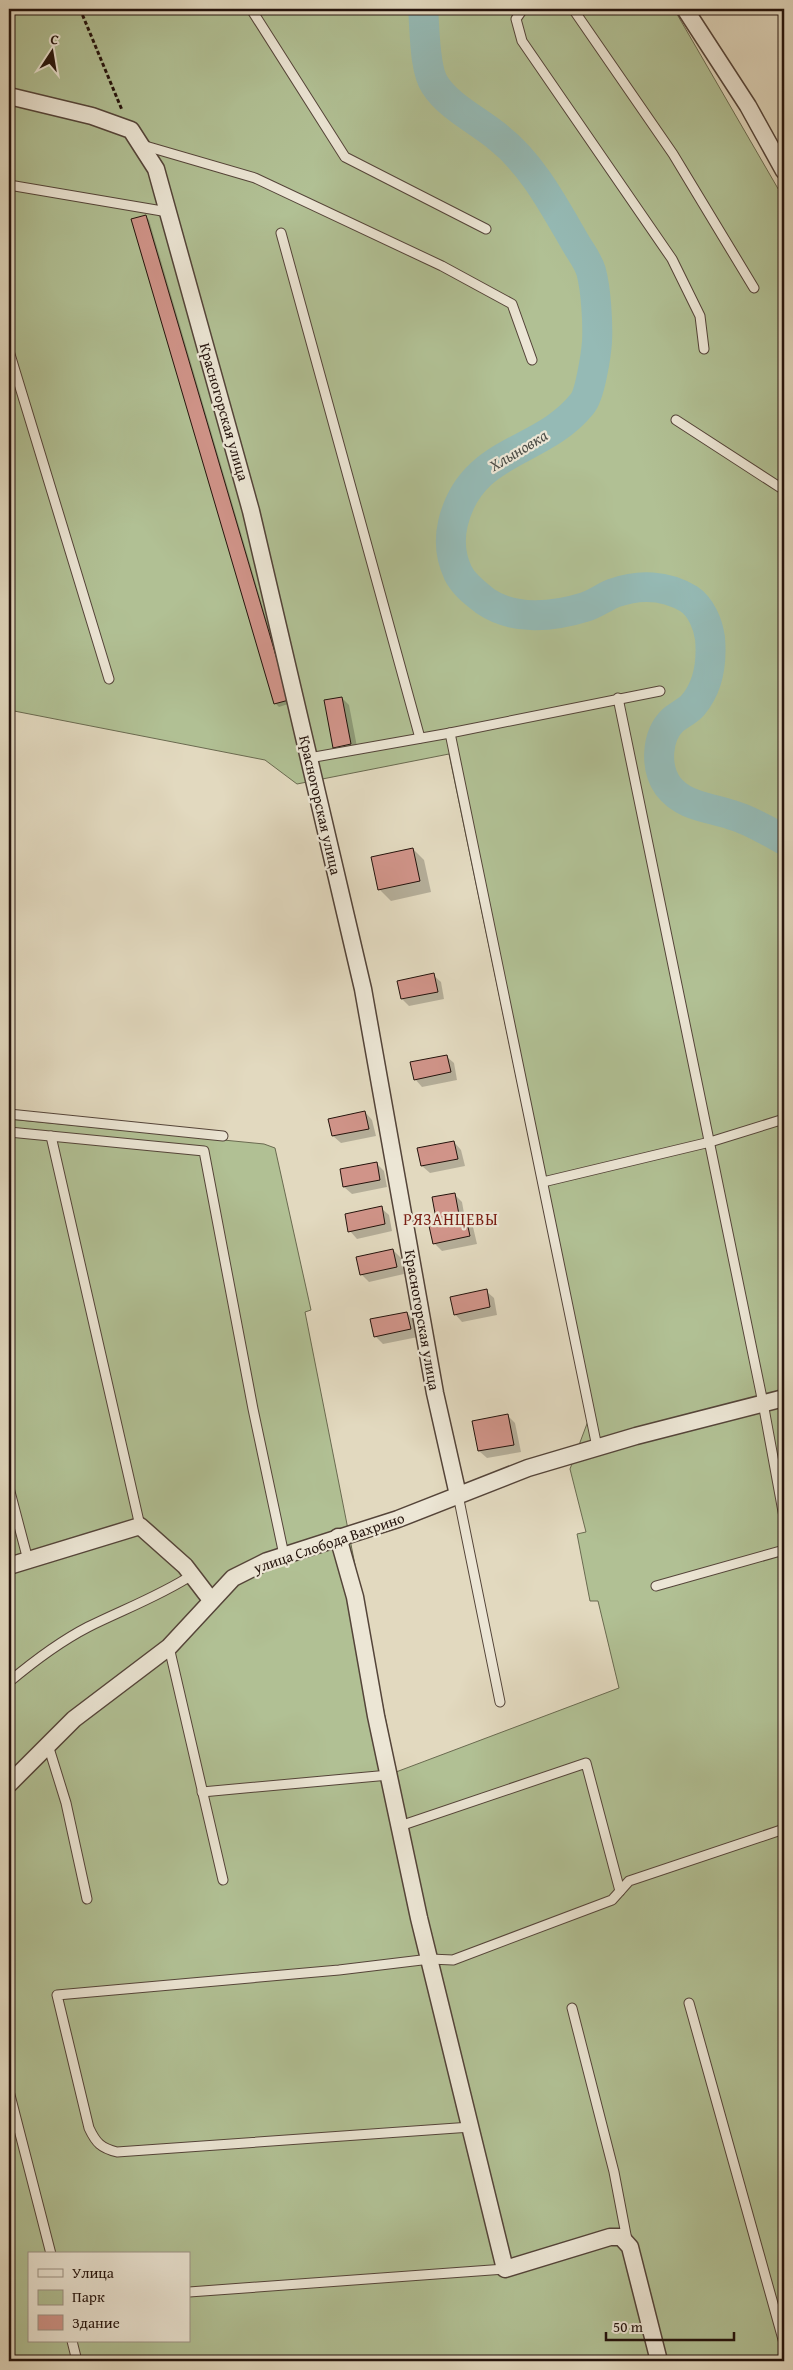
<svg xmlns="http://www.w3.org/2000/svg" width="793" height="2370" font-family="'Gentium Book Plus',serif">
<rect width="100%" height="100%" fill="#e2d9bf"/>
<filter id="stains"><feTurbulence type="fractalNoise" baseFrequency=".004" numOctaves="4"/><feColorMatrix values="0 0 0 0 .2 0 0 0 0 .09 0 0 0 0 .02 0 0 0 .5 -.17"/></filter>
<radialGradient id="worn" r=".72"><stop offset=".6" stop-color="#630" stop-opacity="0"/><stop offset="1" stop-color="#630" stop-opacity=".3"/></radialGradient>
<!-- green -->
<path fill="#b1c094" stroke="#6a6a50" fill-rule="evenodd" d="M9 9H674L784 199V2361H9V1119L264 1144 275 1148 311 1310 305 1312 396 1772 619 1688 598 1601H590L577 1534 586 1532 570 1469 588 1421 449 754 297 784 265 760 9 710ZM29 2254H189V2341H29Z"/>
<!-- shadow -->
<g fill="#0003">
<path d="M145 216 149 220 291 703 279 707 276 704 133 220Z"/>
<path d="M342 698 349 705 358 752 342 755 334 747Z"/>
<path d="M413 849 424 860 431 892 391 901 379 889Z"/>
<path d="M433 975 441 982 444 999 409 1006 402 999Z"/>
<path d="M446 1056 454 1063 457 1080 422 1087 415 1079Z"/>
<path d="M365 1112 372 1120 376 1136 341 1143 333 1136 330 1119Z"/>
<path d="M454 1142 461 1150 465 1166 430 1173 422 1166Z"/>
<path d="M376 1163 384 1171 387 1187 352 1194 344 1187Z"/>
<path d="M454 1194 462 1202 465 1219 473 1227 477 1244 442 1251 434 1243 439 1225 434 1198Z"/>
<path d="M381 1208 389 1215 392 1231 357 1239 350 1231Z"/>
<path d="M393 1250 401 1258 404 1274 369 1282 361 1274Z"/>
<path d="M486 1291 494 1298 497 1315 462 1322 455 1314Z"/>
<path d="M407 1313 414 1320 418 1337 383 1344 375 1336Z"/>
<path d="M507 1415 515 1423 521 1452 487 1458 479 1451Z"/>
</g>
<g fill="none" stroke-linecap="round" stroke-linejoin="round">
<!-- river -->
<path stroke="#95bab5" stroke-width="30" d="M423 9C425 29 424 69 435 85 449 107 479 121 499 138 532 164 554 206 575 242 580 251 588 261 591 271 596 289 598 323 597 342 596 355 590 395 582 404 541 455 471 448 453 523 449 540 451 558 458 573 464 585 475 593 485 601 514 621 553 617 585 607 595 604 604 597 614 593 639 584 666 585 689 599 701 607 708 624 710 638 712 661 709 686 693 705 688 711 679 715 673 720 656 736 655 768 668 786 684 807 709 807 732 815 750 820 768 831 784 840"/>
</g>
<!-- building -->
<g fill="#d09489" stroke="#24130c">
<path d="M146 215 289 700 274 704 131 219Z"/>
<path d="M342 697 351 744 333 748 324 700Z"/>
<path d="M413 848 420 881 378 890 371 857Z"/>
<path d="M434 973 438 992 401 999 397 981Z"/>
<path d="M447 1055 451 1072 414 1080 410 1062Z"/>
<path d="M365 1111 369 1129 332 1136 328 1119Z"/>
<path d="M454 1141 458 1159 421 1166 417 1148Z"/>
<path d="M377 1162 380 1180 343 1187 340 1169Z"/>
<path d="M455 1193 460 1220 437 1224 432 1197Z"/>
<path d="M382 1206 385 1224 348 1232 345 1214Z"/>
<path d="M466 1218 470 1236 433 1244 429 1226Z"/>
<path d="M393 1249 397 1267 360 1275 356 1257Z"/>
<path d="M487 1289 490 1307 454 1315 450 1297Z"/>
<path d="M407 1312 411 1329 374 1337 370 1319Z"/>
<path d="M508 1414 514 1445 478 1451 472 1421Z"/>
</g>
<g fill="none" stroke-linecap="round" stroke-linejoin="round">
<defs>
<g id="lane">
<path d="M251 9 345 157 486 229"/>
<path d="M523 9 516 19 522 41 672 259 700 316 704 349"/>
<path d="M573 9 673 154 754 288"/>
<path d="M142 145 255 178 442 266 512 304 532 360"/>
<path d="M9 185 168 212"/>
<path d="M281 233 420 738"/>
<path d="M9 351 109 679"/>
<path d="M676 420 784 490"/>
<path d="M618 698 763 1403 784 1517"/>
<path d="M450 733 597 1447"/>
<path d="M309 758 450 733 660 691"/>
<path d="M9 1114 223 1136"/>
<path d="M9 1132 204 1151 253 1409 284 1555"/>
<path d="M51 1136 140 1526"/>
<path d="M543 1182 710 1142 784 1119"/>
<path d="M9 1488 28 1560"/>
<path d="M458 1495 500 1702"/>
<path d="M656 1586 784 1550"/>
<path d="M169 1647 223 1880"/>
<path d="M9 1682C34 1661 59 1642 88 1627 122 1610 160 1596 192 1575"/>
<path d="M48 1745 66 1803 87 1899"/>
<path d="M202 1792 389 1775"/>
<path d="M400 1826 586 1763 620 1891"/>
<path d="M689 2003 784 2343"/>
<path d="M572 2008 614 2172 627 2240"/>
<path d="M9 2091 51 2254"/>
<path d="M471 2127 117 2152C101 2148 96 2143 89 2128L57 1995 339 1970 430 1959 453 1960 612 1900 629 1881 784 1829"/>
<path d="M189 2292 505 2269"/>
<path d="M72 2341 77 2361"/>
</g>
<g id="street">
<path d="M685 9 748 106 784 171"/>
<path d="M9 96 92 116 131 130 156 169 251 511 363 989 435 1393 458 1495"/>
<path d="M338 1537 355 1597 376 1716 419 1918 505 2269 610 2237H621L630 2247 659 2361"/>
<path d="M9 1566 140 1526 185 1566 211 1600"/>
<path d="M9 1784 74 1719 169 1647 233 1578 267 1561 398 1519 528 1468 636 1436 784 1398"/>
</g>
</defs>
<!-- lane casing -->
<use href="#lane" stroke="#544439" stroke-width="11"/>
<!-- street casing -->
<use href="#street" stroke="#544439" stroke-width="19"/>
<!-- path -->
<path stroke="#24130c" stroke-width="3" stroke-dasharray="4 2.5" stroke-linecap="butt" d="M80 9 122 110"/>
<!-- lane -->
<use href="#lane" stroke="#ece6d5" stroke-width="9"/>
<!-- street -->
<use href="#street" stroke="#ece6d5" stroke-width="16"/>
</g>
<g text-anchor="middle" stroke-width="4.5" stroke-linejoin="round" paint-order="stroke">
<!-- street labels -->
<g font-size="15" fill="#24130c" stroke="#ece6d5">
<text transform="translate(224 412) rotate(74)" y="5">Красногорская улица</text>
<text transform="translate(320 805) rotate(77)" y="5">Красногорская улица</text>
<text transform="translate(422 1320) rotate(80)" y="5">Красногорская улица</text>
<text transform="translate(329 1543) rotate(-19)" y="5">улица Слобода Вахрино</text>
</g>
<!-- water labels -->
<g font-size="16" font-style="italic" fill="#4c4d47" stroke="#ece6d5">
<text transform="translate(518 450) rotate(-31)" y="6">Хлыновка</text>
</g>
<!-- neighbourhood labels -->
<g font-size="16" letter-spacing="1" fill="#7a1f14" stroke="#ece6d5">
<text x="451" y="1225">РЯЗАНЦЕВЫ</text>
</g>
</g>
<!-- margin -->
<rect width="793" height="2370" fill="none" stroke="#e2d9bf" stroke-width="30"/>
<rect x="10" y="10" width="773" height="2350" fill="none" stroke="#24130c" stroke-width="2.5"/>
<rect x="15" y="15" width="763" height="2340" fill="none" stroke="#24130c"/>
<!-- legend -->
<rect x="28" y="2252" width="162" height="90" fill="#ece6d5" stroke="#9c9285"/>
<rect x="38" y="2269" width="25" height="8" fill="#ece6d5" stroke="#9c9285"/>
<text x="72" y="2278" font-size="15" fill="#24130c">Улица</text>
<rect x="38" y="2290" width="25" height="15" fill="#b1c094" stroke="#9c9285"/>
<text x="72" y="2302" font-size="15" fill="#24130c">Парк</text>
<rect x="38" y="2315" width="25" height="15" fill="#d09489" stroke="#9c9285"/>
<text x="72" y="2328" font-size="15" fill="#24130c">Здание</text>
<!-- north arrow -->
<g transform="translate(52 52) rotate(12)" stroke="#ece6d5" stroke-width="4" paint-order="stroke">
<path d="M0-4L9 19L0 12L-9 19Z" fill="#24130c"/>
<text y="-8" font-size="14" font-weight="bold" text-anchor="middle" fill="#24130c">С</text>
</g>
<!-- scale -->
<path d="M606 2332v8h128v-8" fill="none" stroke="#24130c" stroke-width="2.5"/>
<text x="613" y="2332" font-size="15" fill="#24130c" stroke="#ece6d5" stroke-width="4" paint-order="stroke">50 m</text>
<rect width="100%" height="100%" filter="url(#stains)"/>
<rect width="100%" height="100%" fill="url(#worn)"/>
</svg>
